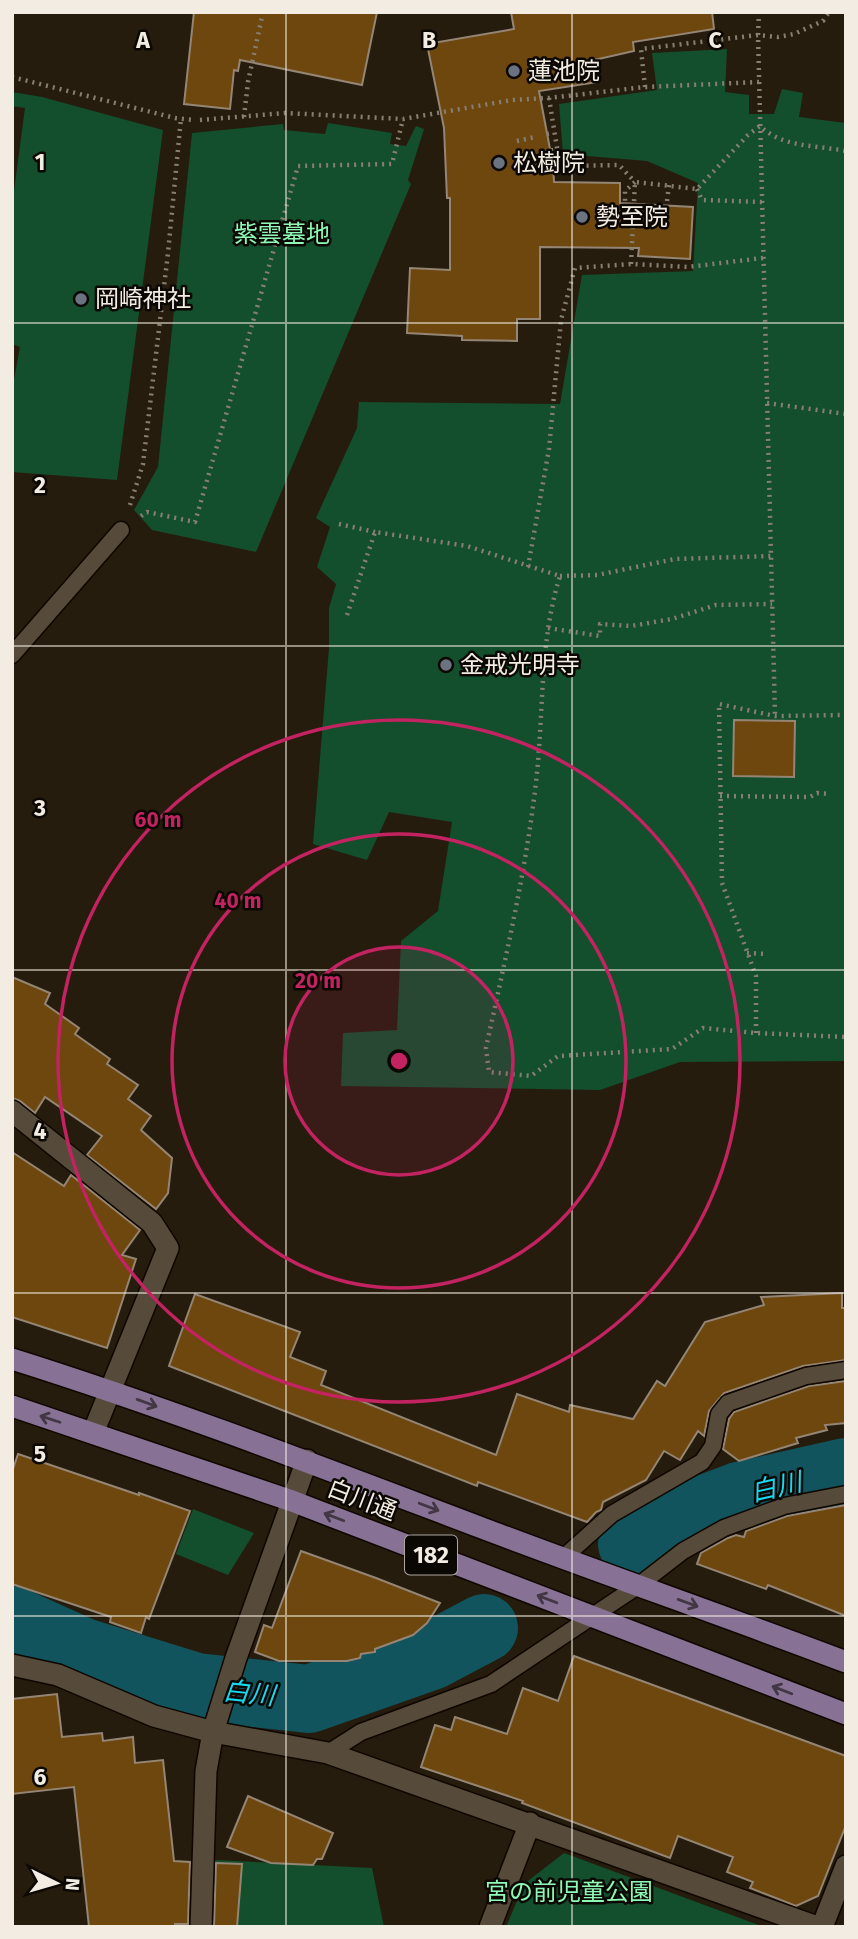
<svg xmlns="http://www.w3.org/2000/svg" width="858" height="1939" font-family="'Fira Sans','Noto Sans JP',sans-serif">
<rect width="100%" height="100%" fill="#261c0d"/>
<!-- green -->
<g fill="#134e2d">
<path d="M727 49 725 92 749 95V114H774L782 89 803 93 799 117 846 123V1061L680 1062 600 1090 341 1086 343 1033 397 1030 401 941 438 911 452 822 389 812 367 860 313 844 329 648V608L336 584 317 567 330 527 316 518 357 428 359 402 560 404 582 275 693 271 698 183 647 161 563 154 559 104 657 90 652 53Z"/>
<path d="M12 92 42 97 163 130 117 480 12 472V390L20 347 12 344V206L25 108 12 106Z"/>
<path d="M328 123 392 133 390 144 406 146 416 126 424 129 408 180 411 184 256 552 152 530 134 510 158 467 192 133 283 124 284 130 325 134Z"/>
<path d="M193 1509 254 1533 228 1575 176 1554Z"/>
<path d="M564 1853 764 1927H506L524 1884Z"/>
<path d="M215 1860 372 1868 384 1927H213Z"/>
</g>
<g fill="none" stroke-linecap="round" stroke-linejoin="round">
<!-- river -->
<g stroke="#11545e" stroke-width="68">
<path d="M632 1544 697 1512 739 1496 846 1472"/>
<path d="M12 1620 83 1652 196 1687 309 1699 431 1656 484 1628"/>
</g>
</g>
<!-- building -->
<g fill="#6d470d" stroke="#948575" stroke-width="2">
<path d="M194 12H377L362 85 240 60 238 71 234 70 230 109 184 104Z"/>
<path d="M511 12H712L714 29 633 42 634 51 594 60 598 82 539 91 550 149H552L554 182 620 183V203L693 207 690 259 638 256 639 248 540 247V319H517V341L462 340V336L407 333 410 268 450 270V198H447L444 128 427 44 514 29Z"/>
<path d="M734 720 795 721 794 777 733 776Z"/>
<path d="M12 977 50 993 45 1004 79 1028 75 1034 110 1059 107 1064 138 1085 128 1099 151 1116 141 1130 172 1158 168 1193 156 1209 87 1155 102 1136 45 1097 35 1113 20 1101 12 1098Z"/>
<path d="M12 1152 64 1186 71 1175 140 1230 122 1255 136 1259 107 1348 12 1317Z"/>
<path d="M842 1293V1308H846V1360L803 1366 724 1393 709 1411 704 1436 698 1431 680 1460 664 1451 646 1480 603 1502 601 1510 596 1512 587 1522 478 1482 477 1486 169 1366 195 1294 300 1332 290 1357 326 1371 321 1385 496 1455 517 1394 569 1412 570 1405 633 1419 657 1381 665 1386 705 1322 764 1305 761 1297Z"/>
<path d="M846 1381V1423L825 1425 827 1430 796 1438 798 1443 739 1461 723 1449 729 1419 734 1412 809 1386Z"/>
<path d="M18 1454 139 1495V1493L190 1511 149 1619 146 1617 141 1633 110 1622 111 1617 12 1584V1472Z"/>
<path d="M846 1505V1616L768 1585 766 1589 697 1564 701 1553 728 1538 736 1535 744 1537 746 1531 787 1516Z"/>
<path d="M301 1551 376 1578 440 1603 427 1623 413 1635 375 1649V1652L361 1654 360 1658 347 1661H279L255 1652 264 1625 272 1628Z"/>
<path d="M574 1656 846 1756V1825L818 1896 796 1906 750 1888 753 1882 727 1872 733 1857 678 1836 670 1858 522 1803 523 1801 421 1767 435 1725 451 1730 455 1717 507 1734 523 1688 558 1701Z"/>
<path d="M57 1694 62 1737 102 1733 103 1741 133 1737 135 1763 163 1760 174 1861 190 1862 188 1924H175V1927H89L74 1787 12 1794V1699Z"/>
<path d="M248 1796 333 1833 322 1859H317L313 1865 271 1863 227 1847Z"/>
<path d="M216 1863 242 1864 237 1927 214 1926Z"/>
</g>
<g fill="none" stroke-linecap="round" stroke-linejoin="round">
<defs>
<g id="lane">
<path d="M12 655 121 530"/>
<path d="M563 1558 612 1514 702 1462 713 1446 719 1414 728 1403 806 1376 846 1370"/>
<path d="M328 1753 361 1732 491 1684 639 1585 683 1551 724 1528 784 1506 846 1494"/>
</g>
<g id="street">
<path d="M12 1111 152 1223 168 1248 93 1433"/>
<path d="M12 1665 58 1675 154 1716 213 1732 328 1753 817 1927"/>
<path d="M201 1927 206 1771 213 1732 236 1658 307 1460"/>
<path d="M490 1927 530 1823"/>
<path d="M822 1927 846 1866"/>
</g>
<g id="primary">
<path d="M12 1359C171 1409 326 1469 482 1528 603 1574 725 1616 846 1662"/>
<path d="M12 1406 292 1501 846 1714"/>
</g>
</defs>
<!-- lane casing -->
<use href="#lane" stroke="#0f0600" stroke-width="19"/>
<!-- street casing -->
<use href="#street" stroke="#0f0600" stroke-width="24"/>
<!-- primary casing -->
<use href="#primary" stroke="#0f0600" stroke-width="24"/>
<!-- path -->
<g stroke="#887f73" stroke-width="4.5" stroke-dasharray="2 5" stroke-linecap="butt">
<path d="M759 12 758 35 775 716"/>
<path d="M12 77 175 118 193 120"/>
<path d="M645 87 641 49 758 35 778 37 794 34 823 21 829 12"/>
<path d="M549 98 558 154 561 160 569 166 619 165 635 182 625 191V209"/>
<path d="M244 117 248 82 263 12"/>
<path d="M200 120 285 113 403 119 512 100 549 98 645 87 759 82"/>
<path d="M547 134 554 133"/>
<path d="M517 141 535 137"/>
<path d="M697 189 702 200 762 202"/>
<path d="M667 201 669 185"/>
<path d="M631 264 635 182 697 189 748 135 760 126C783 148 816 145 846 151"/>
<path d="M767 403 846 414"/>
<path d="M130 505 143 464 168 253 181 118"/>
<path d="M141 516 147 512 195 522 298 166 392 164 403 119"/>
<path d="M339 524 375 532"/>
<path d="M528 567 549 449 561 320 575 268 631 264 688 267 763 258"/>
<path d="M560 576 597 575 675 559 771 556"/>
<path d="M347 615 375 532 467 546 560 576C539 642 544 714 536 782 526 871 505 960 486 1048L489 1072 531 1076 558 1056 672 1049 703 1028 756 1033 846 1037"/>
<path d="M548 628 600 636V624L631 626 672 619 716 605 772 604"/>
<path d="M720 796 810 797 817 793 830 794"/>
<path d="M747 953 766 954"/>
<path d="M756 1033V976L722 883 719 704 775 716 846 715"/>
</g>
<!-- lane -->
<use href="#lane" stroke="#564a3a" stroke-width="16"/>
<!-- street -->
<use href="#street" stroke="#564a3a" stroke-width="21"/>
<!-- primary -->
<use href="#primary" stroke="#877296" stroke-width="21"/>
</g>
<!-- one-way arrows -->
<defs><path id="oneway-shaft" d="M-6 0H5M1.5-3L5.5 0L1.5 3" fill="none" stroke-width="1.6" stroke-linecap="round" stroke-linejoin="round" transform="scale(1.75)"/></defs>
<g stroke="#433745">
<use href="#oneway-shaft" transform="translate(147 1403) rotate(20)"/>
<use href="#oneway-shaft" transform="translate(50 1419) rotate(-162)"/>
<use href="#oneway-shaft" transform="translate(429 1507) rotate(21)"/>
<use href="#oneway-shaft" transform="translate(334 1517) rotate(-159)"/>
<use href="#oneway-shaft" transform="translate(547 1599) rotate(-159)"/>
<use href="#oneway-shaft" transform="translate(688 1603) rotate(20)"/>
<use href="#oneway-shaft" transform="translate(782 1690) rotate(-159)"/>
</g>
<!-- grid -->
<path fill="none" stroke="#f3ece2" stroke-width="2" stroke-opacity="0.55" d="M286 12V1927M572 12V1927M12 323H846M12 646H846M12 970H846M12 1293H846M12 1616H846"/>
<!-- distance rings -->
<circle cx="399" cy="1061" r="114" fill="#c42362" fill-opacity=".12"/>
<g fill="none" stroke="#c42362" stroke-width="3.5">
<circle cx="399" cy="1061" r="114"/>
<circle cx="399" cy="1061" r="227"/>
<circle cx="399" cy="1061" r="341"/>
</g>
<!-- markers -->
<g fill="#6b7280" stroke="#0b0703" stroke-width="2.5">
<circle cx="514" cy="71" r="7"/>
<circle cx="499" cy="163" r="7"/>
<circle cx="582" cy="217" r="7"/>
<circle cx="81" cy="299" r="7"/>
<circle cx="446" cy="665" r="7"/>
</g>
<g text-anchor="middle" stroke-width="5" stroke-linejoin="round" paint-order="stroke">
<!-- shield labels -->
<rect fill="#0b0703" stroke="#ada79f" stroke-width="2" x="405" y="1535.5" width="52" height="39" rx="5"/>
<g font-size="23" font-weight="bold" fill="#f3ece2">
<text x="431" y="1563">182</text>
</g>
<!-- poi labels -->
<g font-size="24" fill="#f3ece2" stroke="#0b0703" text-anchor="start">
<text x="528" y="79">蓮池院</text>
<text x="513" y="171">松樹院</text>
<text x="596" y="225">勢至院</text>
<text x="95" y="307">岡崎神社</text>
<text x="460" y="673">金戒光明寺</text>
</g>
<!-- park labels -->
<g font-size="24" fill="#8ef9b4" stroke="#0b0703">
<text x="282" y="242">紫雲墓地</text>
<text x="569" y="1900">宮の前児童公園</text>
</g>
<!-- street labels -->
<g font-size="24" fill="#f3ece2" stroke="#0b0703">
<text transform="translate(362 1500) rotate(21)" y="8">白川通</text>
</g>
<!-- water labels -->
<g font-size="26" font-style="italic" fill="#16daf2" stroke="#0b0703">
<text transform="translate(776 1487) rotate(-13)" y="9">白川</text>
<text transform="translate(249 1693) rotate(6)" y="9">白川</text>
</g>
</g>
<g font-size="23" text-anchor="middle" font-weight="bold" fill="#f3ece2" stroke="#0b0703" stroke-width="5" stroke-linejoin="round" paint-order="stroke">
<text x="143" y="48">A</text>
<text x="429" y="48">B</text>
<text x="715" y="48">C</text>
<text x="40" y="170">1</text>
<text x="40" y="493">2</text>
<text x="40" y="816">3</text>
<text x="40" y="1139">4</text>
<text x="40" y="1462">5</text>
<text x="40" y="1785">6</text>
</g>
<circle cx="399" cy="1061" r="10" fill="#c42362" stroke="#0b0703" stroke-width="3.5"/>
<g font-size="21" text-anchor="middle" font-weight="bold" fill="#c42362" stroke="#0b0703" stroke-width="5" stroke-linejoin="round" paint-order="stroke">
<text x="158" y="827">60 m</text>
<text x="238" y="908">40 m</text>
<text x="318" y="988">20 m</text>
</g>
<!-- border -->
<rect width="858" height="1939" fill="none" stroke="#f3ece2" stroke-width="28"/>
<!-- north arrow -->
<g transform="translate(56 1883) rotate(95)" stroke="#0b0703" stroke-width="5" paint-order="stroke">
<path d="M0-5L12 26L0 18L-12 26Z" fill="#f3ece2"/>
<text y="-10" font-size="19" font-weight="bold" text-anchor="middle" fill="#f3ece2">N</text>
</g>
</svg>
